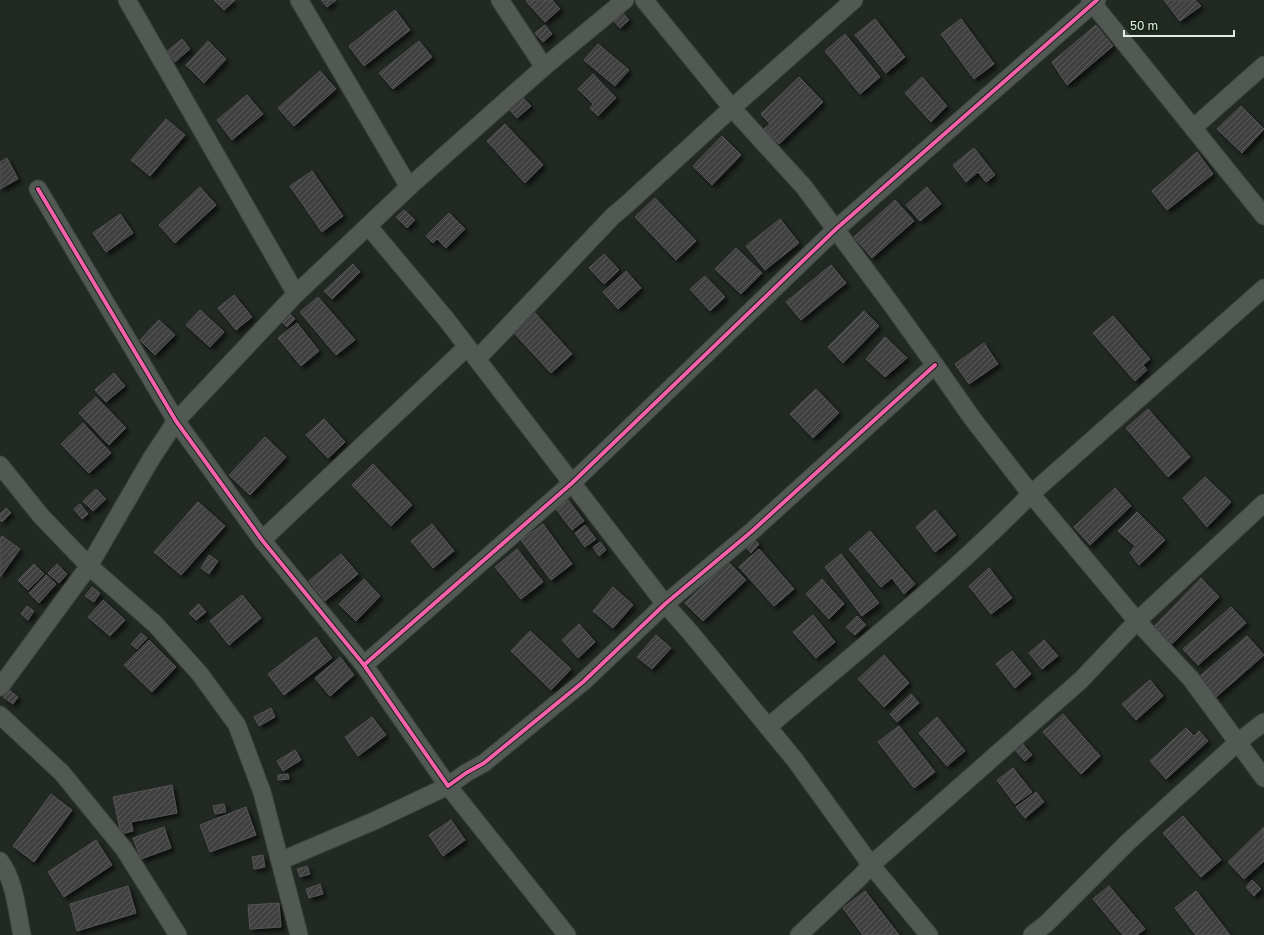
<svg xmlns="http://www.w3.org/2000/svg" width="1264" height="935" font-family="'Golos Text',sans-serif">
<defs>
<pattern id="building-hatch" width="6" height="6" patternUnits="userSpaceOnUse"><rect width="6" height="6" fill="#3f3f3f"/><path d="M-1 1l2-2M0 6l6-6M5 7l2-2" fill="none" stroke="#5b5b5b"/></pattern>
<filter id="shadow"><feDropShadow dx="3.5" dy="3.5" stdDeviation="2" flood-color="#0009"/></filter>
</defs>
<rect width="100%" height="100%" fill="#222923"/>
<!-- building -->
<g fill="url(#building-hatch)" stroke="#545454" filter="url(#shadow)">
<path d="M214 0H235L224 10Z"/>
<path d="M321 0H336L327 7Z"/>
<path d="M528 0H552L560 9 545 22 526 1Z"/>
<path d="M1164 0H1195L1201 6 1180 21Z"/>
<path d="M395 10 410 30 364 66 349 46Z"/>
<path d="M622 12 629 20 620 28 613 20Z"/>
<path d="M875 19 905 57 886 73 855 35Z"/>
<path d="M961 19 994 64 974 79 941 34Z"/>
<path d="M545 25 552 34 543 42 535 33Z"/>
<path d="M1096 25 1113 46 1067 85 1052 62Z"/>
<path d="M845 34 880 77 860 94 825 51Z"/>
<path d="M182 39 190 49 175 62 166 52Z"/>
<path d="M208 41 226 59 204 83 186 65Z"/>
<path d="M419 41 432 57 393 89 379 73Z"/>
<path d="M598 44 629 70 615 86 584 60Z"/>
<path d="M320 71 336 89 294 126 278 108Z"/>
<path d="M593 74 616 98 598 116 590 108 593 104 578 89Z"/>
<path d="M799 77 823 102 779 144 764 129 770 124 761 114Z"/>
<path d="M922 77 947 106 931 122 905 93Z"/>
<path d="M247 95 263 114 232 140 217 120Z"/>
<path d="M522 97 531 106 517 118 509 109Z"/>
<path d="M1241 106 1264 129 1242 153 1217 129Z"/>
<path d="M166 119 185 135 150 176 131 160Z"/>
<path d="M505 124 543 165 525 183 487 141Z"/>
<path d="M722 136 741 155 712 185 693 166Z"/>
<path d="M974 148 995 175 986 182 978 172 966 182 953 165Z"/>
<path d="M1197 152 1213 174 1167 210 1152 191Z"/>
<path d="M7 158 18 179 0 189V162Z"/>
<path d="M312 171 343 216 322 232 290 186Z"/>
<path d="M200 187 216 205 175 243 159 225Z"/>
<path d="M927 187 941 204 920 221 906 205Z"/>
<path d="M655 198 696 241 676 260 635 217Z"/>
<path d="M895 200 914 221 872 258 854 237Z"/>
<path d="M404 210 415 220 407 228 396 217Z"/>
<path d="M449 213 465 229 446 248 437 239 433 243 426 236Z"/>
<path d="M120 214 133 233 106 252 93 233Z"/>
<path d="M780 219 799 243 765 270 746 246Z"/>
<path d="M736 248 762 273 741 294 715 269Z"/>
<path d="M604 254 619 270 604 284 589 268Z"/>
<path d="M353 264 360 272 332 299 324 291Z"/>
<path d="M831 265 846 283 801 320 786 302Z"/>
<path d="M626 271 641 288 618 309 603 292Z"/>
<path d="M705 276 725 297 710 311 690 289Z"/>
<path d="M234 295 252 317 236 330 218 308Z"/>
<path d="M318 297 355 340 336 355 300 312Z"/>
<path d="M200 310 224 332 210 347 186 325Z"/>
<path d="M864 311 879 326 843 363 828 347Z"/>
<path d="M289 313 295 319 287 327 281 321Z"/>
<path d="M535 313 572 354 551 373 514 333Z"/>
<path d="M1113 316 1150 359 1143 365 1147 370 1135 381 1093 333Z"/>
<path d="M159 320 175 335 155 355 140 340Z"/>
<path d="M297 323 319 351 301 366 278 338Z"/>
<path d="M885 337 907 358 885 377 866 359Z"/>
<path d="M984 343 998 364 969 384 955 364Z"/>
<path d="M114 373 125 386 106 402 95 390Z"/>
<path d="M816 389 839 413 813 438 790 414Z"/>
<path d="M96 397 126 428 109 445 79 413Z"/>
<path d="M1148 409 1190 457 1168 477 1126 428Z"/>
<path d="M324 419 345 442 328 458 306 435Z"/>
<path d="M83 423 111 453 89 473 61 444Z"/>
<path d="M265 437 286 457 250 495 229 475Z"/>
<path d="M373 464 412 505 391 526 352 485Z"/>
<path d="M1205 477 1231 502 1207 527 1183 498Z"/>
<path d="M1115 488 1131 506 1090 545 1074 527Z"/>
<path d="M96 489 106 499 93 511 83 501Z"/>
<path d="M568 500 584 521 572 530 556 509Z"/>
<path d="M198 502 225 526 181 575 154 552Z"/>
<path d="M80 504 88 514 82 519 74 509Z"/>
<path d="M6 508 11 513 2 522 0 520V514Z"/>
<path d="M935 510 956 535 935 552 916 527Z"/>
<path d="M1137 512 1165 540 1139 565 1130 553 1135 546 1118 531Z"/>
<path d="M432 524 454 551 433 568 411 541Z"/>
<path d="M543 524 572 564 551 580 521 540Z"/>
<path d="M585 525 596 539 585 547 575 533Z"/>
<path d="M870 531 915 584 904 594 892 578 881 587 849 549Z"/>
<path d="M2 536 20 549 0 577V539Z"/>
<path d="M753 538 759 544 751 553 745 546Z"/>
<path d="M600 542 606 550 599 556 593 547Z"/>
<path d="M517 549 543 582 521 599 495 567Z"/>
<path d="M759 549 794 589 774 606 739 567Z"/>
<path d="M341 554 358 574 325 601 309 581Z"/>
<path d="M841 554 879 603 862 616 825 567Z"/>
<path d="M209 555 218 561 209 574 201 568Z"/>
<path d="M728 562 746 580 703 621 685 603Z"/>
<path d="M34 564 44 574 28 590 18 580Z"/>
<path d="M57 564 67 574 59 583 48 573Z"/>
<path d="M989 568 1012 598 991 614 969 586Z"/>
<path d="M46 575 56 584 39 603 29 593Z"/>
<path d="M1201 578 1219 597 1168 648 1148 633Z"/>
<path d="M364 579 380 596 356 621 339 604Z"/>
<path d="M822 579 844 604 829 619 806 594Z"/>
<path d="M92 587 100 593 94 602 85 596Z"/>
<path d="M613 587 633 605 613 628 593 611Z"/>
<path d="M242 595 261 618 229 645 210 621Z"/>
<path d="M103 600 125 620 110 636 88 617Z"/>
<path d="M199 604 206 612 196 620 189 613Z"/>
<path d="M27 606 34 611 28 620 21 614Z"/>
<path d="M1231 607 1246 623 1198 665 1183 649Z"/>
<path d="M813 615 835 642 816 658 793 632Z"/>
<path d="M857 616 866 625 855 635 846 627Z"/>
<path d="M579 624 595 642 578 658 562 640Z"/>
<path d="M530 631 571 669 551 690 511 651Z"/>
<path d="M141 633 147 638 137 649 131 644Z"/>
<path d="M656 635 671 648 652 669 637 657Z"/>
<path d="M1247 636 1264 655 1216 697 1199 677Z"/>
<path d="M316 637 332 658 284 695 268 674Z"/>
<path d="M149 640 176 667 152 692 124 665Z"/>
<path d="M1044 640 1058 656 1042 669 1029 653Z"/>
<path d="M1012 651 1031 674 1015 688 996 664Z"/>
<path d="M884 655 909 683 884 707 858 679Z"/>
<path d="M340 657 354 675 330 696 315 678Z"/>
<path d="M1150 680 1163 696 1136 720 1122 704Z"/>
<path d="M9 690 18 697 13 704 3 697Z"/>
<path d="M911 694 919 703 897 722 890 714Z"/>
<path d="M271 708 275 717 259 726 254 717Z"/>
<path d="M1063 714 1100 756 1081 774 1043 732Z"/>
<path d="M372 717 386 735 358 756 345 737Z"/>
<path d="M937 717 965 751 947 766 919 733Z"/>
<path d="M899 726 935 772 914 788 878 742Z"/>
<path d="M1186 728 1194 736 1199 731 1208 741 1166 779 1150 761Z"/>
<path d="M1022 743 1032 755 1025 761 1014 749Z"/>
<path d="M295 750 301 760 283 771 277 761Z"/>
<path d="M1013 768 1032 792 1015 804 997 780Z"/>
<path d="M288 774 289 779 278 780V775Z"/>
<path d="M172 785 177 813 131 822 133 831 121 834 113 797Z"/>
<path d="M1036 792 1044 802 1025 818 1016 807Z"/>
<path d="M51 794 72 810 34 862 13 846Z"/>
<path d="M224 804 226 812 215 814 213 806Z"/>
<path d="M246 807 256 835 210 852 200 825Z"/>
<path d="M1183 816 1221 860 1201 877 1163 833Z"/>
<path d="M451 820 465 840 443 856 429 835Z"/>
<path d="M164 827 171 848 141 859 133 838Z"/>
<path d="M1264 827V861L1244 879 1228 862Z"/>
<path d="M96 840 112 865 64 897 48 872Z"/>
<path d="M263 855 265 867 254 869 252 857Z"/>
<path d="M307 866 310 874 300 877 297 869Z"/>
<path d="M1252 880 1261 889 1254 896 1246 887Z"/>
<path d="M320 884 323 894 309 898 306 889Z"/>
<path d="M128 886 136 913 77 931 70 904Z"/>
<path d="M1109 886 1145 929 1137 935H1123L1093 899Z"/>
<path d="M865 891 899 935H863L843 908Z"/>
<path d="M1196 891 1230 935H1196L1175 908Z"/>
<path d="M279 903 281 927 250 929 248 905Z"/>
</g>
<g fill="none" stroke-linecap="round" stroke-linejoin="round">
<defs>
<g id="street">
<path d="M127 0 296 294"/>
<path d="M299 0 409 187"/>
<path d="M500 0 544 67"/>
<path d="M644 0 732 108 804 187 889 301 935 365 972 418 1031 494 1137 621 1264 503"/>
<path d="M1090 0 1264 216"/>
<path d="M1193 128 1264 65"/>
<path d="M38 189 176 421 262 540 364 665 448 786 466 773 484 763 583 682 665 604 751 532 935 365"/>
<path d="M369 227 446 319 665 604 690 632 795 760 871 865 929 935"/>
<path d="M477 359 613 216 626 205 732 108 854 0"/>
<path d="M0 465 41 516 89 566 155 624 200 674 237 725 262 792 299 935"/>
<path d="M262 540 467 347"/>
<path d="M364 665 572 483 836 229 1097 0"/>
<path d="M0 687 89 566 151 459 176 421 296 294 409 187 544 67 625 0"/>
<path d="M0 715 62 773 124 849 178 935"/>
<path d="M768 727C857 651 949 578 1031 494L1264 288"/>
<path d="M0 861C15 881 17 911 22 935"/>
<path d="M280 861 374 821 448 786 567 935"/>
<path d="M799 935 860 877 871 865 1081 680 1137 621 1191 679 1264 778"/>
<path d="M1032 935 1047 923 1128 842 1238 742 1264 722"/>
</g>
</defs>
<!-- street casing -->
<use href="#street" stroke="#3f4640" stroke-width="19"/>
<!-- street -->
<use href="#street" stroke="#525853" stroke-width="17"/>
<defs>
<g id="cycleway">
<path d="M38 189 176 421 262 540 364 665 448 786 466 773 484 763 583 682 665 604 751 532 935 365"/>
<path d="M364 665 572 483 836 229 1097 0"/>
</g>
</defs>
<!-- cycleway casing -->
<use href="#cycleway" stroke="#152316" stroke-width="6"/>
<!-- cycleway -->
<use href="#cycleway" stroke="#f560ab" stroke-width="4"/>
</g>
<!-- scale -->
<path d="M1124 30v6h110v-6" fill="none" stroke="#e3ece3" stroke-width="2"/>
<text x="1130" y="30" font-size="12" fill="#e3ece3" stroke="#152316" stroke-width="3" paint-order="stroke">50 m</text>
</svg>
